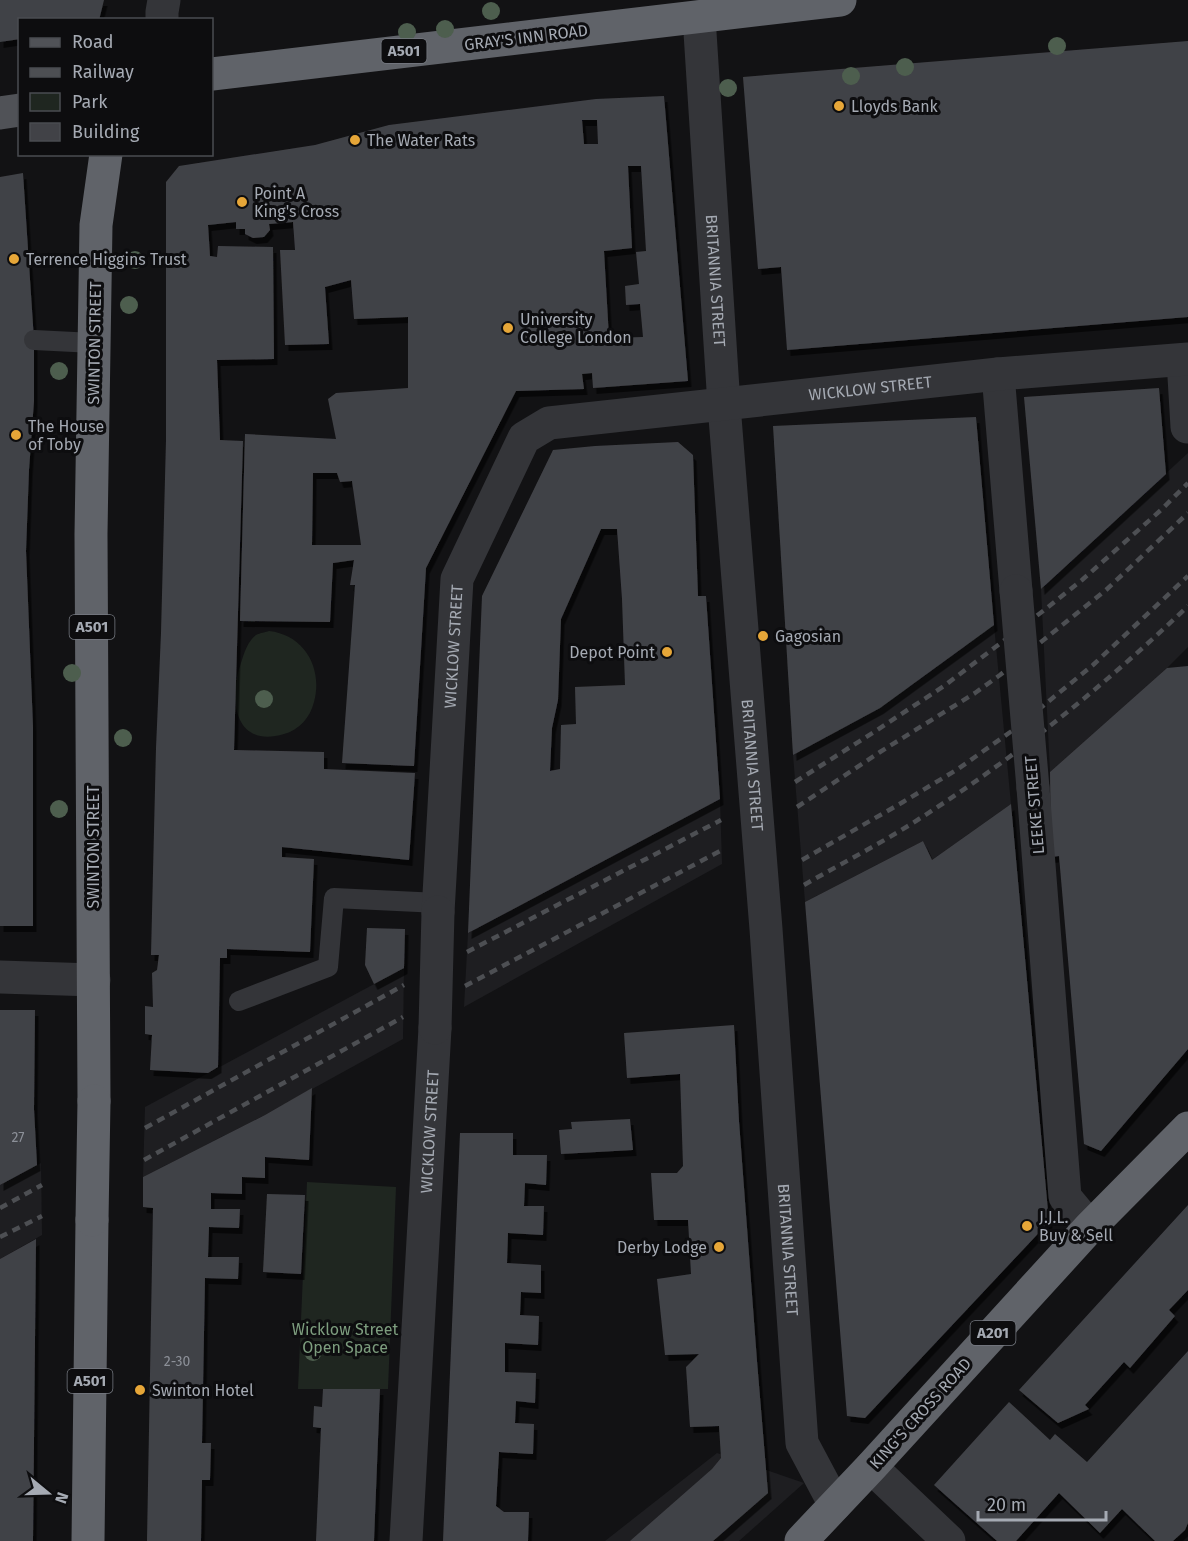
<svg xmlns="http://www.w3.org/2000/svg" width="1188" height="1541" font-family="'Fira Sans',sans-serif">
<defs>
<filter id="shadow"><feDropShadow dx="3.5" dy="6" stdDeviation="0" flood-color="#0009"/></filter>
</defs>
<rect width="100%" height="100%" fill="#121214"/>
<!-- built -->
<g fill="#1e1e21">
<path d="M1188 453V647L1167 668 1050 772 1041 589Z"/>
<path d="M994 625 1011 804 932 860 923 841 805 902 793 755 880 708Z"/>
<path d="M720 799 722 864 464 1007 468 933Z"/>
<path d="M404 968 403 1039 265 1115 143 1177 145 1107Z"/>
<path d="M41 1163 42 1235 0 1259V1185Z"/>
<path d="M717 1453 804 1483 739 1541H605Z"/>
</g>
<!-- green -->
<g fill="#1f2620">
<path d="M269 631C305 635 323 669 314 702 310 718 299 730 284 734 234 749 228 698 241 663 244 653 248 641 256 635 260 633 266 632 269 631Z"/>
<path d="M307 1182 396 1187 388 1389H298Z"/>
</g>
<!-- building -->
<g fill="#414247" fill-rule="evenodd" filter="url(#shadow)">
<path d="M0 0H104L99 20H20V39L0 42Z"/>
<path d="M1188 41V317L787 350 781 267 758 269 743 77Z"/>
<path d="M664 96 688 381 593 388 592 373 582 374 584 389 516 391 426 568 414 766 342 763 355 585H350L354 560 333 563 330 622 240 621 245 434 336 439 328 399 336 393 408 388V317L354 319 351 280 325 287 329 344 285 345 280 250H295L293 222 269 224 270 230 264 237 253 238 245 234V229H236V222L208 225 210 256 217 257 218 246 273 247 274 359 217 360 220 440 243 441 234 750 324 752V769L415 773 409 860 282 847V857L314 859 310 952 227 949V958H220L218 1067 208 1073 150 1070 152 1035 145 1034V1006L153 1007 152 973 157 970 159 955H151L156 748 161 633 166 440V182L179 166 315 145 389 125 596 99ZM582 120H597L598 144H584ZM628 166H641L646 251 636 252 639 284 625 286 626 305 640 304 643 337 609 338 604 251 632 248ZM313 473H337L340 482 352 481 361 545H312Z"/>
<path d="M23 173 34 340V401L29 470 26 551 33 727V926H0V177Z"/>
<path d="M1159 388 1166 474 1041 589 1024 397Z"/>
<path d="M976 417 994 625 880 708 793 755 773 426Z"/>
<path d="M678 442 693 455 698 596H706L720 799 468 933 482 596 553 450 595 446ZM601 529H617L622 599 625 685 575 687 576 724 561 725 560 769 550 771 552 728 558 700 561 619Z"/>
<path d="M1188 666V1049L1101 1151 1084 1144 1059 856 1051 857 1050 772 1167 668Z"/>
<path d="M1011 804 1049 1222 865 1418 847 1416 805 902 923 841 932 860Z"/>
<path d="M367 928 405 929 404 968 374 984 365 965Z"/>
<path d="M0 1010H35L34 1109 37 1165 0 1185Z"/>
<path d="M734 1025 739 1121 757 1361 768 1493 713 1541H630L712 1469 721 1458 719 1426 690 1427 686 1367 699 1354 665 1355 657 1279 691 1274 688 1220H654L651 1173H677L683 1166 680 1074 627 1078 624 1033Z"/>
<path d="M312 1088 309 1160 265 1157V1178L242 1177V1194L211 1193V1209H240L239 1228 209 1227 208 1257H239L238 1279 205 1278 202 1443H211L210 1480H202L201 1541H147L153 1208 143 1207V1177L265 1115Z"/>
<path d="M630 1119 633 1150 561 1154 559 1130 572 1129 571 1122Z"/>
<path d="M460 1133H513V1155H547L546 1185 525 1183 524 1206H544L543 1235 508 1233 507 1263 541 1265V1293L521 1292 520 1315 539 1316 538 1345 505 1343V1372L536 1373 535 1403 516 1401 515 1423 534 1424 533 1454 499 1452 496 1506 504 1512H529L528 1541H443Z"/>
<path d="M267 1194 305 1195 301 1274 263 1272Z"/>
<path d="M1188 1205V1290L1169 1310 1175 1316 1130 1368 1124 1362 1085 1405 1089 1409 1058 1423 1019 1390Z"/>
<path d="M36 1239 33 1541H0V1259Z"/>
<path d="M1188 1351V1523L1185 1530 1173 1541H1155L1122 1509 1100 1533 1059 1493 1016 1541H997L934 1485 1009 1402 1050 1440 1055 1434 1087 1462Z"/>
<path d="M323 1389H380L374 1541H316L321 1428 313 1427 314 1406 322 1407Z"/>
</g>
<g fill="none" stroke-linecap="round" stroke-linejoin="round">
<!-- lane -->
<g stroke="#343539" stroke-width="20">
<path d="M34 340 94 343"/>
<path d="M239 1001 328 967 334 898 439 903"/>
</g>
<!-- street -->
<g stroke="#343539" stroke-width="33">
<path id="s1" d="M699 17 724 405 766 929 802 1443 835 1505"/>
<path d="M162 20V12L164 0"/>
<path d="M1183 360 1187 427"/>
<path d="M998 374 1016 591"/>
<path d="M1033 788 1065 1197 1090 1227"/>
<path id="s2" d="M438 912 457 579 524 438 549 423 998 374 1188 359"/>
<path d="M0 977 94 980"/>
<path d="M871 1467 949 1541"/>
<path id="s3" d="M406 1541 435 1028"/>
</g>
<!-- primary -->
<path stroke="#505257" stroke-width="33" d="M0 113 20 110"/>
<!-- highway -->
<g stroke="#606369" stroke-width="33">
<path d="M212 74 840 0"/>
<path d="M94 1101 91 534 96 225 106 154"/>
<path d="M88 1541 92 1220"/>
<path d="M801 1541 871 1467 1090 1227 1188 1128"/>
</g>
<!-- rail -->
<g stroke="#4d4f53" stroke-width="4.5" stroke-dasharray="8 6" stroke-linecap="butt">
<path d="M795 782 874 732 944 686 1043 611 1082 580 1161 510 1188 483"/>
<path d="M797 807 880 752 975 693 1000 675 1106 590 1188 513"/>
<path d="M802 860 903 802 958 769 1016 728 1093 665 1188 576"/>
<path d="M804 885C842 863 882 843 919 819 1015 758 1105 685 1188 606"/>
<path d="M467 952 721 820"/>
<path d="M465 986 722 850"/>
<path d="M145 1128 404 985"/>
<path d="M144 1160 403 1017"/>
<path d="M0 1208 42 1185"/>
<path d="M0 1237 42 1216"/>
</g>
<!-- street-bridge -->
<g stroke="#343539" stroke-width="33">
<path d="M1016 591 1033 788"/>
<path d="M435 1028 438 912"/>
</g>
<!-- highway-bridge -->
<path stroke="#606369" stroke-width="33" d="M92 1220 94 1101"/>
</g>
<!-- trees -->
<g fill="#4d5e4e">
<circle cx="491" cy="11" r="9"/>
<circle cx="445" cy="29" r="9"/>
<circle cx="407" cy="32" r="9"/>
<circle cx="1057" cy="46" r="9"/>
<circle cx="905" cy="67" r="9"/>
<circle cx="851" cy="76" r="9"/>
<circle cx="728" cy="88" r="9"/>
<circle cx="135" cy="260" r="9"/>
<circle cx="129" cy="305" r="9"/>
<circle cx="59" cy="371" r="9"/>
<circle cx="72" cy="673" r="9"/>
<circle cx="264" cy="699" r="9"/>
<circle cx="123" cy="738" r="9"/>
<circle cx="59" cy="809" r="9"/>
<circle cx="313" cy="1352" r="9"/>
</g>
<!-- markers -->
<g fill="#e6a638" stroke="#0d0d0f" stroke-width="2">
<circle cx="839" cy="106" r="6"/>
<circle cx="355" cy="140" r="6"/>
<circle cx="242" cy="202" r="6"/>
<circle cx="14" cy="259" r="6"/>
<circle cx="508" cy="328" r="6"/>
<circle cx="16" cy="435" r="6"/>
<circle cx="763" cy="636" r="6"/>
<circle cx="667" cy="652" r="6"/>
<circle cx="1027" cy="1226" r="6"/>
<circle cx="719" cy="1247" r="6"/>
<circle cx="140" cy="1390" r="6"/>
</g>
<g text-anchor="middle" stroke-width="6" stroke-linejoin="round" paint-order="stroke">
<!-- number labels -->
<g font-size="14" fill="#8c9098">
<text x="18" y="1142">27</text>
<text x="177" y="1366">2-30</text>
</g>
<!-- shield labels -->
<g fill="#0d0d0f" stroke="#777b82" stroke-width="1.5">
<rect x="381.5" y="39" width="45" height="24" rx="4.5"/>
<rect x="69.5" y="615" width="45" height="24" rx="4.5"/>
<rect x="970.5" y="1321" width="45" height="24" rx="4.5"/>
<rect x="67.5" y="1369" width="45" height="24" rx="4.5"/>
</g>
<g font-size="15" font-weight="bold" fill="#a5aab3">
<text x="404" y="56">A501</text>
<text x="92" y="632">A501</text>
<text x="993" y="1338">A201</text>
<text x="90" y="1386">A501</text>
</g>
<!-- street labels -->
<g font-size="16" fill="#a5aab3" stroke="#0d0d0f">
<text transform="translate(526 37) rotate(-7)" y="6">GRAY'S INN ROAD</text>
<text dy="6" stroke="none"><textPath href="#s1" startOffset="264">BRITANNIA STREET</textPath></text>
<text transform="translate(94 343) rotate(-89)" y="6">SWINTON STREET</text>
<text dy="6" stroke="none"><textPath href="#s2" startOffset="842">WICKLOW STREET</textPath></text>
<text dy="6" stroke="none"><textPath href="#s2" startOffset="266">WICKLOW STREET</textPath></text>
<text dy="6" stroke="none"><textPath href="#s1" startOffset="750">BRITANNIA STREET</textPath></text>
<text transform="translate(1034 805) rotate(-95)" y="6">LEEKE STREET</text>
<text transform="translate(93 847) rotate(-90)" y="6">SWINTON STREET</text>
<text dy="6" stroke="none"><textPath href="#s3" startOffset="410">WICKLOW STREET</textPath></text>
<text dy="6" stroke="none"><textPath href="#s1" startOffset="1236">BRITANNIA STREET</textPath></text>
<text transform="translate(920 1413) rotate(-48)" y="6">KING'S CROSS ROAD</text>
</g>
<!-- poi labels -->
<g font-size="16" fill="#a5aab3" stroke="#0d0d0f" text-anchor="start">
<text x="851" y="112">Lloyds Bank</text>
<text x="367" y="146">The Water Rats</text>
<text x="254" y="199">Point A<tspan x="254" dy="18">King's Cross</tspan></text>
<text x="26" y="265">Terrence Higgins Trust</text>
<text x="520" y="325">University<tspan x="520" dy="18">College London</tspan></text>
<text x="28" y="432">The House<tspan x="28" dy="18">of Toby</tspan></text>
<text x="775" y="642">Gagosian</text>
<text x="655" y="658" text-anchor="end">Depot Point</text>
<text x="1039" y="1223">J.J.L.<tspan x="1039" dy="18">Buy &amp; Sell</tspan></text>
<text x="707" y="1253" text-anchor="end">Derby Lodge</text>
<text x="152" y="1396">Swinton Hotel</text>
</g>
<!-- park labels -->
<g font-size="16" fill="#7d9d7e" stroke="#0d0d0f">
<text x="345" y="1335">Wicklow Street<tspan x="345" dy="18">Open Space</tspan></text>
</g>
</g>
<!-- legend -->
<rect x="18" y="18" width="195" height="138" fill="#0d0d0f" stroke="#4a4c51" stroke-width="1.5"/>
<rect x="30" y="38" width="30" height="9" fill="#505257" stroke="#4a4c51" stroke-width="1.5"/>
<text x="72" y="48" font-size="18" fill="#a5aab3">Road</text>
<rect x="30" y="68" width="30" height="9" fill="#4d4f53" stroke="#4a4c51" stroke-width="1.5"/>
<text x="72" y="78" font-size="18" fill="#a5aab3">Railway</text>
<rect x="30" y="93" width="30" height="18" fill="#1f2620" stroke="#4a4c51" stroke-width="1.5"/>
<text x="72" y="108" font-size="18" fill="#a5aab3">Park</text>
<rect x="30" y="123" width="30" height="18" fill="#414247" stroke="#4a4c51" stroke-width="1.5"/>
<text x="72" y="138" font-size="18" fill="#a5aab3">Building</text>
<!-- north arrow -->
<g transform="translate(48 1493) rotate(109)" stroke="#0d0d0f" stroke-width="4.5" paint-order="stroke">
<path d="M0-4.5L10 22L0 15L-10 22Z" fill="#a5aab3"/>
<text y="-9" font-size="16" font-weight="bold" text-anchor="middle" fill="#a5aab3">N</text>
</g>
<!-- scale -->
<path d="M978 1511v9h128v-9" fill="none" stroke="#a5aab3" stroke-width="3"/>
<text x="987" y="1511" font-size="18" fill="#a5aab3" stroke="#0d0d0f" stroke-width="4.5" paint-order="stroke">20 m</text>
</svg>
